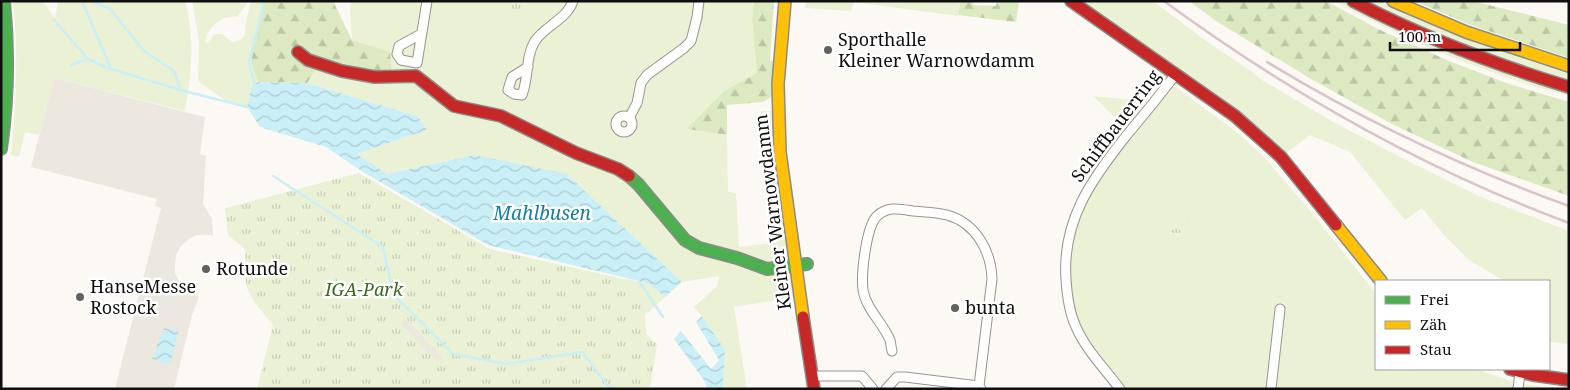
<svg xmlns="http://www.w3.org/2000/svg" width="1570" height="390" font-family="'Noto Serif',serif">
<defs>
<pattern id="forest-firs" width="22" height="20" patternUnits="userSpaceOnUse" patternTransform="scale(1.25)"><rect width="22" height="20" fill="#dde9c1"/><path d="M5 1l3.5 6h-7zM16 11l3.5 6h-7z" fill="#bcc7a5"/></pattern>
<pattern id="park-tufts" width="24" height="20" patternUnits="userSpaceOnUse" patternTransform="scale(1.25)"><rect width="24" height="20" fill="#eaf1d4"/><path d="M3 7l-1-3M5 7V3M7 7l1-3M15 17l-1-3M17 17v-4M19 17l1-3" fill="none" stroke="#c8cdb5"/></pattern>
<pattern id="water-waves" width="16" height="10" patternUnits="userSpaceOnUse" patternTransform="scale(1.25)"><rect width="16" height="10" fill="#caeff7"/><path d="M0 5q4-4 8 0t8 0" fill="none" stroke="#acccd3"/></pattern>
</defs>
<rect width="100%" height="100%" fill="#fcf9f4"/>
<!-- grass -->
<g fill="#eaf1d4">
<path d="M13 1H43L55 19 58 1H185C195 38 192 74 185 111L54 78 39 135 25 132 19 157 11 155C16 104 19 53 13 1Z"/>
<path d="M192 1H247L246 5 237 17C223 14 206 29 205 42L209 43 214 34H222L232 42C249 39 244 33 246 22 247 15 250 8 251 1H263L251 63 258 82 252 86 247 107 226 101 198 81 199 41Z"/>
<path d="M351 1H754L752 19 757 73 724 91 688 129 727 135 728 192 736 193 739 247 771 243 769 224 775 223 764 120H760V113L762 111H771L774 114 795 297 734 307 747 389H723L725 350 702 316 694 307 717 286 719 276 682 282 569 176 475 155 387 174 357 154 427 130 417 116 307 83 317 68 393 81 390 52 352 40 350 11Z"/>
<path d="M806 1H959L958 16 854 2 851 11 805 8Z"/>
<path d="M1082 1H1153L1209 43 1254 73 1260 79 1335 123 1412 163 1481 197 1569 231V344L1549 342V281H1505L1501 279 1469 260 1444 235 1422 208 1405 220 1350 152 1310 135 1285 154 1246 117Z"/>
<path d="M1334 1H1342L1378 21 1569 92V96C1485 74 1410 42 1334 1Z"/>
<path d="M1364 1H1380L1416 19 1569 73V81L1462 44Z"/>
<path d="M1169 82 1238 133 1266 159 1317 219 1376 294V369H1475L1518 383 1555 389H1120L1076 329 1065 273 1079 205Z"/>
<path d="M1093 96 1133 100 1143 108 1126 128Z"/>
<path d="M628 279 651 285 665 297 652 309 628 280Z"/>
</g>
<!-- forest -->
<g fill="url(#forest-firs)">
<path d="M263 1H333L352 40 390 52 392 73 376 71 321 58 317 68 307 83 258 82 251 63Z"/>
<path d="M754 1H774L770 61H775V95L763 102 727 105V135L687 129 724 91 757 73 752 19Z"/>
<path d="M960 1H974L973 5 996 6 997 1H1019L1016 22 958 15Z"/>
<path d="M1189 1H1326L1380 30 1449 61 1506 83 1569 102V196L1473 162 1392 124 1311 79 1216 21Z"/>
<path d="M1414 1H1472L1569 25V58L1471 25Z"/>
</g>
<!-- park -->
<g fill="url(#park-tufts)">
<path d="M506 1H531L526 8 519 13 509 8Z"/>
<path d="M359 173 490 249 628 280 652 309 645 315 646 333 657 345 650 389H257L273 325 254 302 246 286 245 249 228 235 225 208Z"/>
<path d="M1175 217C1184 217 1195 222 1195 231L1190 236 1180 233H1171L1169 227 1170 220Z"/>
</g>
<!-- plaza -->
<g fill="#ece7df">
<path d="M54 78 205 117 200 154 206 156 203 204 212 219 213 235H197L189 239 181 246 176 255 175 265V273L181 285 187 291 199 297 192 315 174 389H115L161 208 155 206 157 199 31 167Z"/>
<path d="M407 319 443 358 436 361 401 324Z"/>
</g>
<!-- water -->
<g fill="url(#water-waves)">
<path d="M258 82 307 83 417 116 427 130 357 154 387 174 475 155 567 174 682 282 665 297 651 285 639 281 488 245 363 172 326 147 260 127 247 107 252 86Z"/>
<path d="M702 316 725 350 723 389H706V383L674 339 681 331 711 369 719 360 696 322Z"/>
<path d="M164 328 179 331 170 364 152 359Z"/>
</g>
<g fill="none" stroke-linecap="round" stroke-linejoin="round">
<!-- stream -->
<g stroke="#caeff7" stroke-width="2.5">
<path d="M82 1 111 69 180 90 247 107"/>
<path d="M92 1 110 9 144 51 174 71 180 89"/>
<path d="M54 20 88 59 110 69"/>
<path d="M71 65 88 59"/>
<path d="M255 84 249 63 264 1"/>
<path d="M273 176 383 247 393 294 453 354 506 364 582 352 608 386 616 389"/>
<path d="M639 281 663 317"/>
</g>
<defs>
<g id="street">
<path d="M421 34 399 46 397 54 401 60 417 63 427 1"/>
<path d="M528 67 512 77 508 90 514 94 522 95C529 78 525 57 535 41 545 26 567 19 573 1"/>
<circle cx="624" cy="124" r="8"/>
<path d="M629 118 637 103 641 83 647 75 684 48 691 41 697 17 699 1"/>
<path d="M892 351C891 348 891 344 890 340 883 323 866 309 863 290 861 274 866 227 877 216 888 206 900 209 913 211 924 212 936 212 947 215 976 223 991 251 992 279L979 386 981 389"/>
<path d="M812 376H862L873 389"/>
<path d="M886 389 897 377H905L979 386"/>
<path d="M1120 389C1105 369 1086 350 1076 327 1069 312 1067 296 1066 279 1062 221 1091 180 1126 136 1143 116 1160 95 1176 74"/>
<path d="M1271 389 1280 309"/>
<path d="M1518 389 1520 372"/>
</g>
<g id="fast">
<path d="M1 149C8 100 9 51 4 1"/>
<path d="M629 176 638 184 685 240 699 248 737 258 767 269 807 264"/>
</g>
<g id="slow">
<path d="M785 1 778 84 780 152 803 317"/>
<path d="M1393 1 1466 32 1569 66"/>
<path d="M1336 225 1381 281"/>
</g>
<g id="jam">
<path d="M1071 1 1235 116 1281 157 1336 225"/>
<path d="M1353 1C1422 37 1494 64 1569 87"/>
<path d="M298 52 308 60 342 71 375 77 416 76 454 106 501 116 576 153 618 169 629 176"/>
<path d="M803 317 814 389"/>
<path d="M1510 369 1533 375 1569 380"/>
</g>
</defs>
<!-- street casing -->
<use href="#street" stroke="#969492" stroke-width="11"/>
<!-- fast casing -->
<use href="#fast" stroke="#8c8b89" stroke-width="14"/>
<!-- slow casing -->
<use href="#slow" stroke="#8c8b89" stroke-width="14"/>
<!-- jam casing -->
<use href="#jam" stroke="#8c8b89" stroke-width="14"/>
<!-- street -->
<use href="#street" stroke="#fffefd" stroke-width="9"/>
<!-- fast -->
<use href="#fast" stroke="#4caf50" stroke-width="11"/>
<!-- slow -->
<use href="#slow" stroke="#ffc107" stroke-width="11"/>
<!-- jam -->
<use href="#jam" stroke="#c62828" stroke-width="11"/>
<!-- rail -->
<g stroke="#d8c5c9" stroke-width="2.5">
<path d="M1164 1C1288 92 1424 169 1569 223"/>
<path d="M1267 62C1362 120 1464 168 1569 206"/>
</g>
</g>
<!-- markers -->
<g fill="#62615f" stroke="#fff" stroke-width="2">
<circle cx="828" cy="50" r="5"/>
<circle cx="206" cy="269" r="5"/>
<circle cx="80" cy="297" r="5"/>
<circle cx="955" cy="308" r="5"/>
</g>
<g text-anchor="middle" stroke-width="5" stroke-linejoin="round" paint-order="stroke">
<!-- poi labels -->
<g font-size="18" fill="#0f0f0f" stroke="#fff" text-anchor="start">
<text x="838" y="46">Sporthalle<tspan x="838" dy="21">Kleiner Warnowdamm</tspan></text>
<text x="216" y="275">Rotunde</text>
<text x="90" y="293">HanseMesse<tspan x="90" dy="21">Rostock</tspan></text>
<text x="965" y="314">bunta</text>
</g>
<!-- street labels -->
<g font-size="18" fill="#0f0f0f" stroke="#fff">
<text transform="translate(1116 126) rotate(-53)" y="6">Schiffbauerring</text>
<text transform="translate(773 212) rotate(-97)" y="6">Kleiner Warnowdamm</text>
</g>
<!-- park labels -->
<g font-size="18" font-style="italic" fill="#3a691d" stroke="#fff">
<text x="364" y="296">IGA-Park</text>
</g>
<!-- water labels -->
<g font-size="19" font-style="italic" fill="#147fa5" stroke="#fff">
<text x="542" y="220">Mahlbusen</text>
</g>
</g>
<!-- border -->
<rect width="1570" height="390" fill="none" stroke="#0f0f0f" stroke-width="5"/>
<!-- legend -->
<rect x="1375" y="280" width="175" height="90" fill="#ffffff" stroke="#9f9f9f"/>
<rect x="1385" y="296" width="25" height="8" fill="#4caf50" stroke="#9f9f9f"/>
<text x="1420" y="305" font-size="15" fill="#0f0f0f">Frei</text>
<rect x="1385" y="321" width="25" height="8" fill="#ffc107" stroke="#9f9f9f"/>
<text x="1420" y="330" font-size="15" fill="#0f0f0f">Zäh</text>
<rect x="1385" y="346" width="25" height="8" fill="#c62828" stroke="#9f9f9f"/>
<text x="1420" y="355" font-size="15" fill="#0f0f0f">Stau</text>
<!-- scale -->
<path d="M1390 42v8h130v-8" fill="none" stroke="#0f0f0f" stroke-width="2.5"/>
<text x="1398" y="42" font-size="15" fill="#0f0f0f" stroke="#ffffff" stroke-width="4" paint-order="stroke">100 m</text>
</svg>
